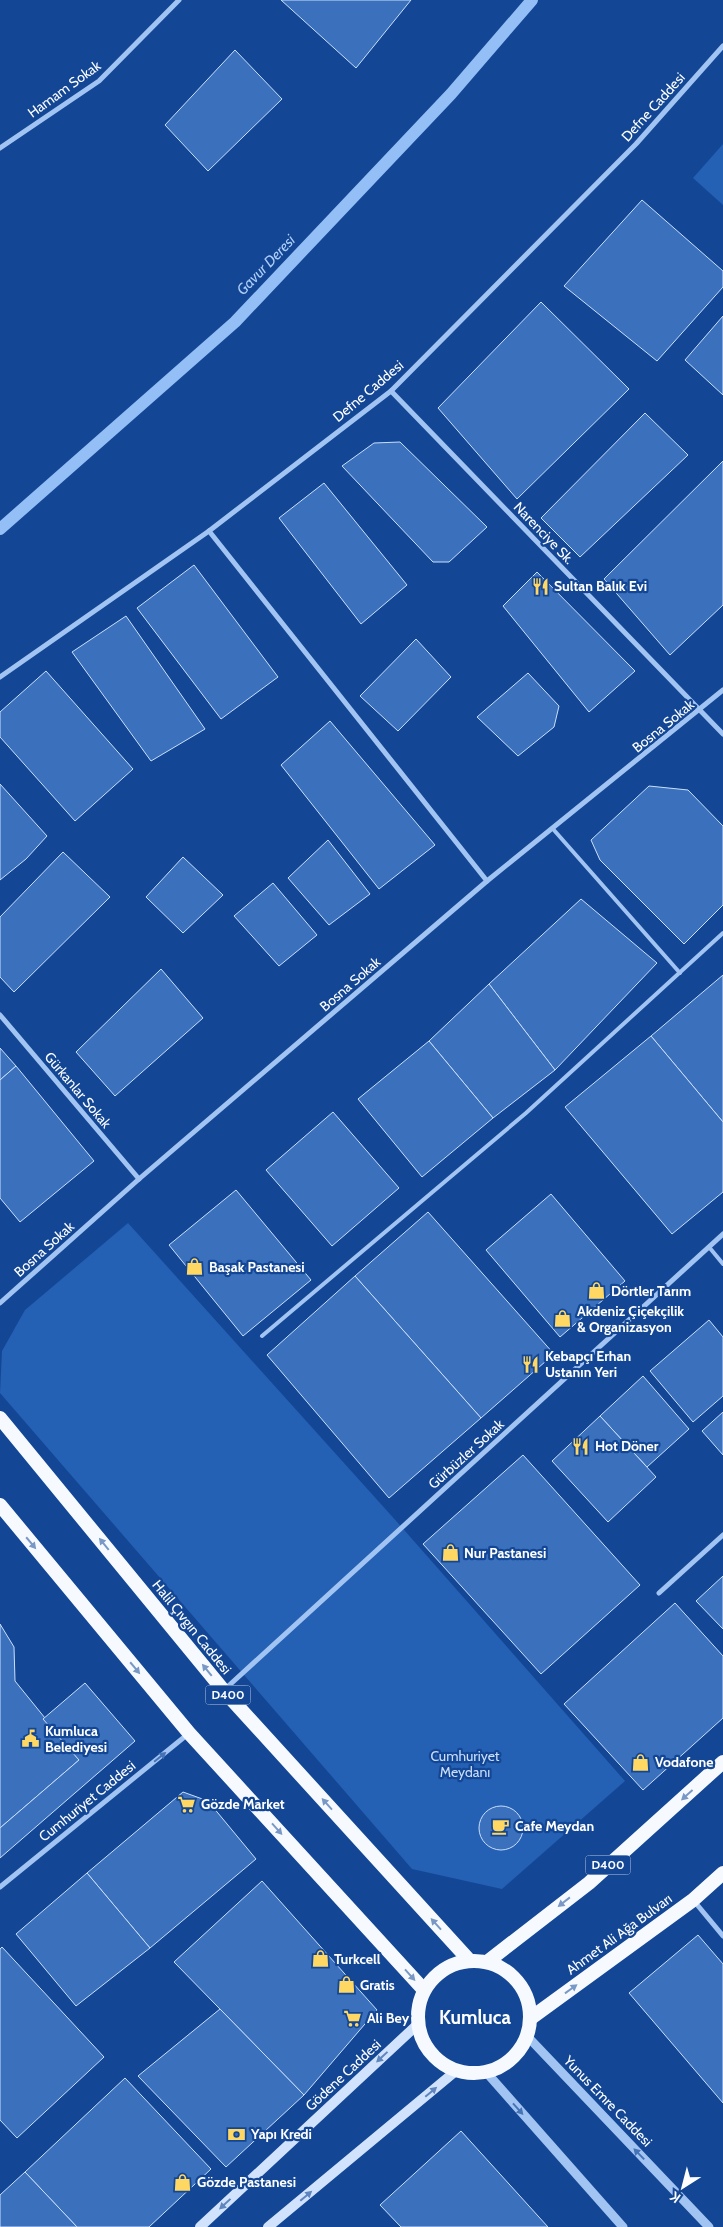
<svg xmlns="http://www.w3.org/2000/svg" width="723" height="2227" font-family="Cabin,sans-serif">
<rect width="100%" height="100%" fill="#134795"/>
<!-- green -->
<g fill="#2460b4">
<path d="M723 144V205L693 178Z"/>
<path d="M128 1223 398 1523 625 1781 502 1889 412 1869 0 1393 2 1351 25 1310Z"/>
</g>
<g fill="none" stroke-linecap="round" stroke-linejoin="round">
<!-- stream -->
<path stroke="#93bef6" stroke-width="12" d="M0 529 235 322 451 94 532 0"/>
</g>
<!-- building -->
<g fill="#3b70bd" stroke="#c9dffd">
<path d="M281 0H411L356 68Z"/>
<path d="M235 50 282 99 208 171 165 125Z"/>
<path d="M642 200 723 271V287L657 361 564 286Z"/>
<path d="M541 302 629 389 517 499 438 408Z"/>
<path d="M723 316V395L685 360Z"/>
<path d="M645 413 688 455 580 557 541 518Z"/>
<path d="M400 442 487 527 449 562H433L342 466 374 443Z"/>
<path d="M723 461V605L670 655 604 579Z"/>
<path d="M324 483 407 585 361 624 279 518Z"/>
<path d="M194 565 278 677 221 719 137 608Z"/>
<path d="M537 572 635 671 589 712 503 606Z"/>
<path d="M126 616 205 729 151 761 72 652Z"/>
<path d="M416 639 451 677 398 731 360 696Z"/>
<path d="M46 671 133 769 75 821 0 737V712Z"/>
<path d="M528 673 559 706 554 727 518 756 477 717Z"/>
<path d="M330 721 435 845 379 889 281 765Z"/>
<path d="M0 784 47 836 26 859 0 880Z"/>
<path d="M649 786 688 790 723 826V905L684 944 600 860 591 840Z"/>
<path d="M328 840 370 894 329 925 288 878Z"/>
<path d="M63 852 110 897 14 992 0 977V917Z"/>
<path d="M183 857 223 895 183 933 146 897Z"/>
<path d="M273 883 317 935 279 966 234 916Z"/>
<path d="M581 899 657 963 555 1070 489 984Z"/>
<path d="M161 969 203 1018 115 1096 76 1052Z"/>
<path d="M723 975V1122L651 1036Z"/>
<path d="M489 984 555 1070 493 1118 429 1041Z"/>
<path d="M651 1036 723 1122V1192L672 1234 565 1107Z"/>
<path d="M429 1041 493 1118 422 1177 358 1099Z"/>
<path d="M0 1048 16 1066 0 1080Z"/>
<path d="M16 1066 94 1161 20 1222 0 1198V1080Z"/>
<path d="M333 1112 399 1188 332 1246 266 1170Z"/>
<path d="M236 1190 311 1280 243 1336 169 1245Z"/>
<path d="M551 1194 625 1281 560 1337 486 1250Z"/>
<path d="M428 1212 554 1354 481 1418 355 1276Z"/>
<path d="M355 1276 481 1418 389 1498 267 1355Z"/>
<path d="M709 1320 723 1337V1396L693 1422 650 1371Z"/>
<path d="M643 1376 689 1429 647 1467 600 1416Z"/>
<path d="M723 1412V1455L702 1431Z"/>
<path d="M600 1416 656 1477 608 1522 552 1461Z"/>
<path d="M523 1455 640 1585 541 1674 423 1544Z"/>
<path d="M723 1576V1629L696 1601Z"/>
<path d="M675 1603 723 1656V1718L643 1790 564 1704Z"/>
<path d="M0 1624 14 1647 15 1681 79 1760 0 1828Z"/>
<path d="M85 1683 135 1741 0 1858V1828L79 1760 43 1719Z"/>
<path d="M183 1792 208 1801 256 1859 150 1948 87 1873Z"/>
<circle cx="501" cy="1828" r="22"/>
<path d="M87 1873 150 1948 76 2006 16 1934Z"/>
<path d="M262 1881 377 2010 304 2095 174 1962Z"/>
<path d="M698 1935 723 1964V2103L629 1993Z"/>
<path d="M2 1947 104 2057 17 2138 0 2120V1949Z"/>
<path d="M220 2009 304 2095 226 2167 138 2076Z"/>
<path d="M125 2078 211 2169 149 2227H77L25 2172Z"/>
<path d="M461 2131 548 2227H401L380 2205Z"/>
<path d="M25 2172 77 2227H0V2195Z"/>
</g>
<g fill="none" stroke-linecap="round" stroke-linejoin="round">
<!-- service -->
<g stroke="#a2c4f3" stroke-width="4">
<path d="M553 829 680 973"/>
<path d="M709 1247 723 1264"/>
<path d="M262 1336 526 1113 723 933"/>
</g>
<!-- minor -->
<g stroke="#a2c4f3" stroke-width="5">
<path d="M0 148 99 81 179 0"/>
<path d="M391 391 723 734"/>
<path d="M209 531 487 881"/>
<path d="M0 677 209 531 391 391 636 144 723 46"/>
<path d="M0 1015 139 1179"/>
<path d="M0 1303 139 1179 487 881 723 690"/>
<path d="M659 1593 723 1535"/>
<path d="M224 1690 723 1234"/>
<path d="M0 1887 188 1734"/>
<path d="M694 1901 723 1936"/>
</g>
<!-- tertiary -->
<g stroke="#a2c4f3" stroke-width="9">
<path d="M528 2037 709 2227"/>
<path d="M486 2072 623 2227"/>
</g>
<!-- secondary -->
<g stroke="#d1e2fc" stroke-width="10">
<path d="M200 2227 418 2024"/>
<path d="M268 2227 457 2070"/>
</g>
<!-- trunk -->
<g stroke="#f6faff" stroke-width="14">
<path d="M0 1418 224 1691 469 1960"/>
<path d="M0 1505 189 1733 424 1990"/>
<circle cx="474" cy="2017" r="56"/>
<path d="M487 1962 589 1883 723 1762"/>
<path d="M531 2018 693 1900 723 1873"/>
</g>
</g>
<!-- one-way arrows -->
<defs><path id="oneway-solid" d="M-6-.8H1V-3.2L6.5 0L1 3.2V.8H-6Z" transform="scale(1.25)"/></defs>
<g fill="#7998c5">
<use href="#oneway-solid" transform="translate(31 1543) rotate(50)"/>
<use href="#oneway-solid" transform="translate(104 1544) rotate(-129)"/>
<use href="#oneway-solid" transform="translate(135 1668) rotate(50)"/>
<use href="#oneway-solid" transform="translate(207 1670) rotate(-129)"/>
<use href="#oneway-solid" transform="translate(687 1795) rotate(138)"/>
<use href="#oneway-solid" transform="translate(327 1804) rotate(-132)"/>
<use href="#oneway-solid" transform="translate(277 1829) rotate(48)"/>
<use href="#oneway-solid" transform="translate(564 1902) rotate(142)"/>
<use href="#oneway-solid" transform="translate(436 1924) rotate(-132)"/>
<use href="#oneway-solid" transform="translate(410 1975) rotate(48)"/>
<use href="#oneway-solid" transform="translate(571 1989) rotate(-36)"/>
</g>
<g fill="#4573b6">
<use href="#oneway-solid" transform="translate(160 1757) rotate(-39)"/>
<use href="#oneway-solid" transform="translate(518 2109) rotate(48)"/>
<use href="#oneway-solid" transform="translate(639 2154) rotate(-134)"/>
</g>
<g fill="#5f85be">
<use href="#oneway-solid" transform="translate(382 2057) rotate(137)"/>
<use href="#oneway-solid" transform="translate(431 2092) rotate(-40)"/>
<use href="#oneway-solid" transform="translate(306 2196) rotate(-40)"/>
<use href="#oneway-solid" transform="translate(225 2204) rotate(137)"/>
</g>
<!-- icons -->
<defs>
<symbol id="restaurant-bare" viewBox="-9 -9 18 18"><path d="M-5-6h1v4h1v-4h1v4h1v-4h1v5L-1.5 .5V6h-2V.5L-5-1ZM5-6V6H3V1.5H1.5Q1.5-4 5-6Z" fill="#ffd763" stroke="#134795" stroke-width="2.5" paint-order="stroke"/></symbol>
<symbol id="shop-bare" viewBox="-9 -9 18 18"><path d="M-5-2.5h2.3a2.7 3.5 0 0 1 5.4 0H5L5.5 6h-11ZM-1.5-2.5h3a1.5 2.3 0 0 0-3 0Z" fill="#ffd763" stroke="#134795" stroke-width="2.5" paint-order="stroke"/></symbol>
<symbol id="civic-bare" viewBox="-9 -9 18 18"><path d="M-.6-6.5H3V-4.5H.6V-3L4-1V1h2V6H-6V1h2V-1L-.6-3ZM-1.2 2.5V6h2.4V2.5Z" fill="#ffd763" stroke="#134795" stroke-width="2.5" paint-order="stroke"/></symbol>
<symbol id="supermarket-bare" viewBox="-9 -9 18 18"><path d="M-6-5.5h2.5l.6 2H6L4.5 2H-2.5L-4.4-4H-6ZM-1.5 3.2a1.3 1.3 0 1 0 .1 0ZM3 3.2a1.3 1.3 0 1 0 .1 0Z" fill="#ffd763" stroke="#134795" stroke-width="2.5" paint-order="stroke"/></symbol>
<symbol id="cafe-bare" viewBox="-9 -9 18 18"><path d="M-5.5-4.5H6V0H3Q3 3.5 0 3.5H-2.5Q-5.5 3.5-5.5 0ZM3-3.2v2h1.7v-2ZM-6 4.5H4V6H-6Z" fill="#ffd763" stroke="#134795" stroke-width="2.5" paint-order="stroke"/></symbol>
<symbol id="bank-bare" viewBox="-9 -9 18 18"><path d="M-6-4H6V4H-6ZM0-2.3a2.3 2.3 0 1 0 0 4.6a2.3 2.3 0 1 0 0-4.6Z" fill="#ffd763" stroke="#134795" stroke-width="2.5" paint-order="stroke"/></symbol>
</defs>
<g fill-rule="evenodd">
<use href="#restaurant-bare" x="528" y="574" width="25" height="25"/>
<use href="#shop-bare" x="182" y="1254" width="25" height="25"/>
<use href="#shop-bare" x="584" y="1278" width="25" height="25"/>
<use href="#shop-bare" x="550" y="1306" width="25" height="25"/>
<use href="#restaurant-bare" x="518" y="1352" width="25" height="25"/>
<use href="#restaurant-bare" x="568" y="1434" width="25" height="25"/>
<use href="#shop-bare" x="438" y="1540" width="25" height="25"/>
<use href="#civic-bare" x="18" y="1726" width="25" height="25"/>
<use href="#shop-bare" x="628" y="1750" width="25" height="25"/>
<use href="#supermarket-bare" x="174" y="1792" width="25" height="25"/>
<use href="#cafe-bare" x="488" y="1814" width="25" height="25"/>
<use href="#shop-bare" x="308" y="1946" width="25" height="25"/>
<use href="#shop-bare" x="334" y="1972" width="25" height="25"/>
<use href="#supermarket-bare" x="340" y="2006" width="25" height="25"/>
<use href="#bank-bare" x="224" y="2122" width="25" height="25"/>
<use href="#shop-bare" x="170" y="2170" width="25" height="25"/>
</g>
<g text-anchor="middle" stroke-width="4.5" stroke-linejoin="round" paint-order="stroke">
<!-- shield labels -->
<g fill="#134795" stroke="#b8c8df" stroke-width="1">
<rect x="205.5" y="1685.5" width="45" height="19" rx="4"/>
<rect x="585.5" y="1855.5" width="45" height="19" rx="4"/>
</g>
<g font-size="12" font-weight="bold" fill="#fff">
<text x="228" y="1699">D400</text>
<text x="608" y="1869">D400</text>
</g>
<!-- street labels -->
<g font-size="14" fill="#fff" stroke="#134795">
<text transform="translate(64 89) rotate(-36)" y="5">Hamam Sokak</text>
<text transform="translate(653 107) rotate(-48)" y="5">Defne Caddesi</text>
<text transform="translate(368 391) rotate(-40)" y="5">Defne Caddesi</text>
<text transform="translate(544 533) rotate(46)" y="5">Narenciye Sk.</text>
<text transform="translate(663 726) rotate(-39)" y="5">Bosna Sokak</text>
<text transform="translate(350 984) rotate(-41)" y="5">Bosna Sokak</text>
<text transform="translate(78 1090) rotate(50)" y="5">Gürkanlar Sokak</text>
<text transform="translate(44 1249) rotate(-42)" y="5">Bosna Sokak</text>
<text transform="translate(466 1454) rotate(-42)" y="5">Gürbüzler Sokak</text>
<text transform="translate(192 1627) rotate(51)" y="5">Halil Çıvgın Caddesi</text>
<text transform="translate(87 1801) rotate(-39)" y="5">Cumhuriyet Caddesi</text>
<text transform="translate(619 1934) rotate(-36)" y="5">Ahmet Ali Ağa Bulvarı</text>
<text transform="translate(343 2075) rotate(-43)" y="5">Gödene Caddesi</text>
<text transform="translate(608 2101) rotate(46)" y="5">Yunus Emre Caddesi</text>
</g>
<!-- poi labels -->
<g font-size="14" font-weight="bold" fill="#fff" stroke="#134795" text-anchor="start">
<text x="554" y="591">Sultan Balık Evi</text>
<text x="209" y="1272">Başak Pastanesi</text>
<text x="611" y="1296">Dörtler Tarım</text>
<text x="577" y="1316">Akdeniz Çiçekçilik<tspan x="577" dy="16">&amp; Organizasyon</tspan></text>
<text x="545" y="1361">Kebapçı Erhan<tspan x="545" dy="16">Ustanın Yeri</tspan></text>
<text x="595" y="1451">Hot Döner</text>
<text x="464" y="1558">Nur Pastanesi</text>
<text x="45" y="1736">Kumluca<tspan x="45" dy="16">Belediyesi</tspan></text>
<text x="655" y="1767">Vodafone</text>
<text x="201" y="1809">Gözde Market</text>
<text x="515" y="1831">Cafe Meydan</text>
<text x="334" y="1964">Turkcell</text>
<text x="360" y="1990">Gratis</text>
<text x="367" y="2023">Ali Bey</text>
<text x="251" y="2139">Yapı Kredi</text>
<text x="197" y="2187">Gözde Pastanesi</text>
</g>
<!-- park labels -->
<g font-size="14" fill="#c9dffd" stroke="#134795">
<text x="465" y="1761">Cumhuriyet<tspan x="465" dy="16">Meydanı</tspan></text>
</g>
<!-- water labels -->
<g font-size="15" font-style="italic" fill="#aecef9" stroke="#134795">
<text transform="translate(266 265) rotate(-46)" y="5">Gavur Deresi</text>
</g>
<!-- district labels -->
<g font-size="19" font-weight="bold" fill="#fff" stroke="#134795">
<text x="475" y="2024">Kumluca</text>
</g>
</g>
<!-- north arrow -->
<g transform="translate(683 2187) rotate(216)" stroke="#134795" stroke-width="4" paint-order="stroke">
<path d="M0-4L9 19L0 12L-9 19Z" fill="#ffffff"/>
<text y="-8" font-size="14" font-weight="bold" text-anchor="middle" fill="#ffffff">K</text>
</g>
</svg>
